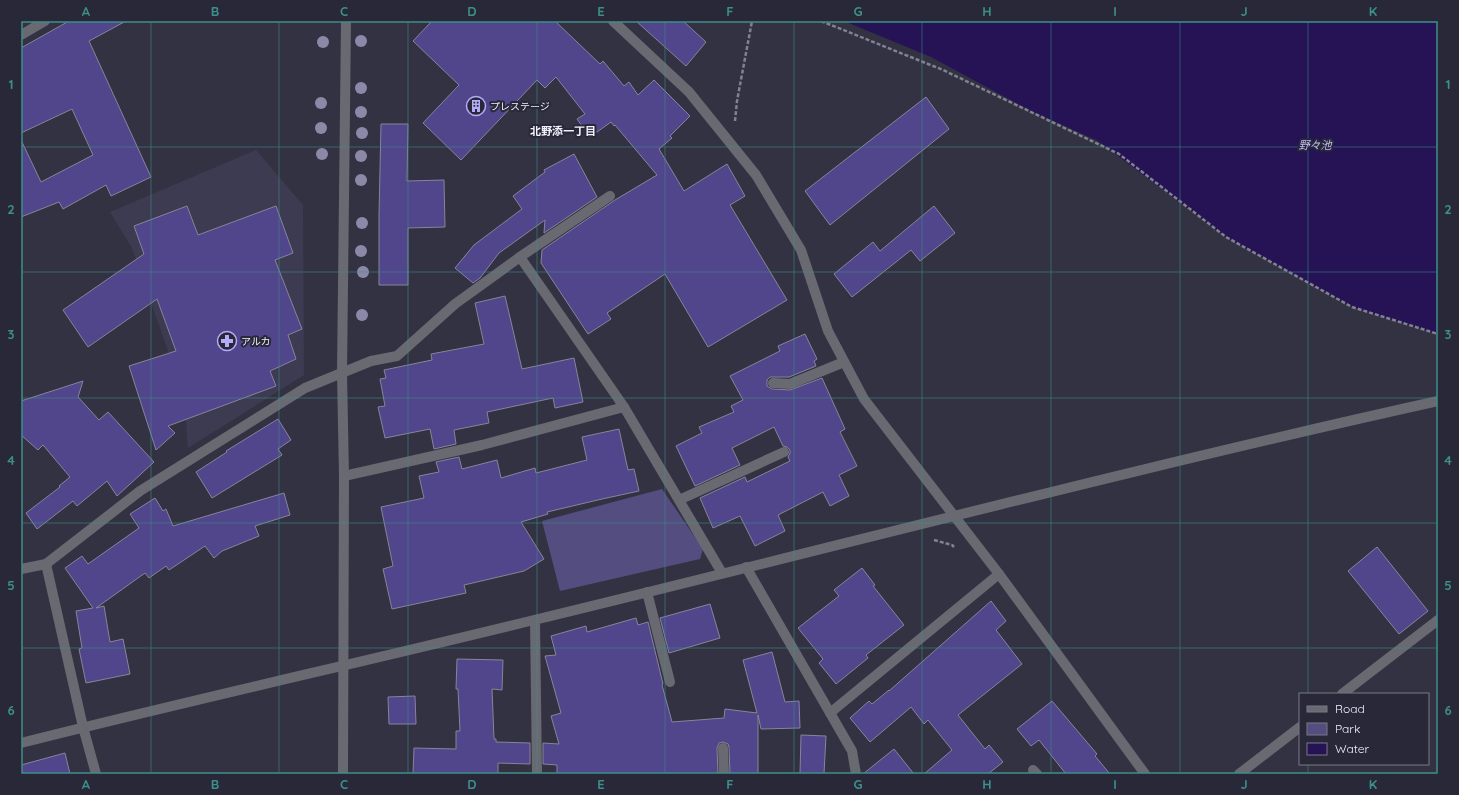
<svg xmlns="http://www.w3.org/2000/svg" width="1459" height="795" font-family="Quicksand,'Noto Sans JP',sans-serif">
<rect width="100%" height="100%" fill="#333243"/>
<!-- built -->
<path fill="#3d3b52" d="M256 150 303 205 304 375 188 448 184 397 132 248 110 212Z"/>
<!-- green -->
<path fill="#544d80" d="M662 489 703 549 700 559 560 591 542 521Z"/>
<!-- water -->
<path fill="#251355" d="M844 21H1438V334L1352 307 1226 237 1098 141 1031 111 931 57Z"/>
<!-- building -->
<g fill="#51458b" stroke="#868599">
<path d="M69 21H126L89 41 151 177 111 196 106 185 63 209 59 202 21 217V140L41 182 93 155 72 109 21 133V48Z"/>
<path d="M432 21H555L600 64 603 61 624 86 629 82 638 95 654 80 690 116 670 136 672 138 659 149 684 191 727 164 745 196 730 205 787 300 708 347 665 274 607 313 611 319 588 334 541 263 542 250 615 200 657 175 615 125 614 126 611 122 590 137 577 119 585 114 556 77 545 88 537 80 461 160 423 123 459 85 413 41Z"/>
<path d="M636 21H683L706 42 686 66Z"/>
<path d="M926 97 949 129 830 225 805 191Z"/>
<path d="M381 124H408L407 181 444 180 445 227 408 228V285H379V215Z"/>
<path d="M574 154 597 197 544 233 545 220 499 253 480 278 473 283 455 268 474 245 522 209 513 196 545 172 544 170Z"/>
<path d="M187 206 198 235 276 206 293 253 275 260 302 329 288 335 296 359 270 371 276 386 168 426 175 433 156 450 129 366 176 351 157 299 88 347 63 310 144 254 134 226Z"/>
<path d="M934 206 955 233 920 261 911 250 852 297 834 274 873 242 880 251Z"/>
<path d="M505 296 522 369 574 358 583 402 555 408 553 398 487 412 489 423 454 430 456 444 434 449 430 429 385 438 378 407 385 406 380 379 386 378 384 370 432 360 431 354 484 344 475 303Z"/>
<path d="M805 334 817 359 814 361 816 366 789 377H770L767 380V386L772 389 790 390 822 378 845 429 840 432 857 466 839 475 849 496 830 506 823 492 778 515 785 531 755 546 740 516 713 528 700 498 745 477 747 482 790 461 788 457 790 453V450L787 447 783 446 774 427 732 448 740 465 695 486 676 446 702 433 699 427 734 412 731 406 743 400 730 376 780 351 778 346Z"/>
<path d="M83 381 78 397 99 420 108 412 154 462 117 496 107 481 77 506 73 501 37 529 26 513 60 487 59 486 70 477 43 445 38 450 21 435V401Z"/>
<path d="M278 419 291 440 278 449 282 455 212 498 196 472 227 452 226 451Z"/>
<path d="M619 429 628 470 634 469 639 491 602 499 547 512 548 514 521 522 544 559 524 571 464 585 466 593 392 609 383 569 393 566 381 507 424 498 419 476 439 472 436 462 459 457 462 469 497 460 501 478 535 468 536 473 587 460 582 437Z"/>
<path d="M284 493 290 515 255 526 259 536 222 551 214 558 205 546 169 570 166 566 149 578 145 573 96 608 104 606 110 642 123 639 130 674 86 683 79 649 82 648 76 611 93 608 65 568 82 556 88 564 139 528 130 514 155 498 163 511 166 509 173 526Z"/>
<path d="M1377 547 1428 611 1399 634 1348 571Z"/>
<path d="M862 568 875 585 873 586 904 625 866 655 868 658 836 684 819 663 823 659 798 628 839 596 834 590Z"/>
<path d="M991 601 1006 621 996 630 1022 664 958 715 985 749 989 745 1003 762 988 774H924L952 750 928 720 924 724 911 707 870 742 850 718 869 701 872 704 889 690V691Z"/>
<path d="M710 604 720 638 669 653 660 618Z"/>
<path d="M636 618 638 625 648 622 663 684 662 685 672 722 724 718 725 709 757 713 743 660 772 652 785 702 799 701 800 728 761 729 758 715V774H730L729 747 728 744 723 742 719 743 717 748 718 774H557V765L543 764V743L559 744 551 716 561 713 545 656 556 655 551 636 586 626 587 632Z"/>
<path d="M457 659 503 660 502 690 492 689 494 739H496V742L530 743V764L498 763V774H413L414 748 456 749V731H460L458 689H456Z"/>
<path d="M415 696 416 724H389L388 697Z"/>
<path d="M1052 701 1097 754 1095 756 1110 774H1066L1039 740 1031 746 1017 729Z"/>
<path d="M801 735 826 736 824 774H800Z"/>
<path d="M894 749 914 774H863Z"/>
<path d="M65 753 70 774H21V765Z"/>
</g>
<g fill="none" stroke-linecap="round" stroke-linejoin="round">
<!-- path -->
<g stroke="#81818f" stroke-width="2.5" stroke-dasharray="4 2" stroke-linecap="butt">
<path d="M821 21 943 70 1119 154 1226 237 1352 307 1438 334"/>
<path d="M735 121 737 101 752 21"/>
<path d="M934 540 952 545 954 547"/>
</g>
<!-- minor -->
<g stroke="#696971" stroke-width="10">
<path d="M613 21 689 92 756 175 801 250 828 331 864 399 999 574 1145 774"/>
<path d="M21 35 45 21"/>
<path d="M520 257 610 196"/>
<path d="M773 383 790 384 844 362"/>
<path d="M624 407 722 573"/>
<path d="M679 500 784 452"/>
<path d="M46 564 83 727 96 774"/>
<path d="M746 567 852 751 856 774"/>
<path d="M21 569 46 564 140 491 305 388 371 361 397 356 455 304 520 257 624 407 482 445 344 476"/>
<path d="M647 592 670 682"/>
<path d="M535 620 537 774"/>
<path d="M1342 694 1438 620"/>
<path d="M830 713 999 574"/>
<path d="M21 743C191 700 363 662 534 620 835 547 1135 468 1438 401"/>
<path d="M723 748 724 774"/>
<path d="M1033 770 1037 774"/>
<path d="M343 774 344 476 342 373 346 21"/>
<path d="M1239 774 1300 727"/>
</g>
</g>
<!-- trees -->
<g fill="#8c89a8">
<circle cx="361" cy="41" r="6"/>
<circle cx="323" cy="42" r="6"/>
<circle cx="361" cy="88" r="6"/>
<circle cx="321" cy="103" r="6"/>
<circle cx="361" cy="112" r="6"/>
<circle cx="321" cy="128" r="6"/>
<circle cx="362" cy="133" r="6"/>
<circle cx="322" cy="154" r="6"/>
<circle cx="361" cy="156" r="6"/>
<circle cx="361" cy="180" r="6"/>
<circle cx="362" cy="223" r="6"/>
<circle cx="361" cy="251" r="6"/>
<circle cx="363" cy="272" r="6"/>
<circle cx="362" cy="315" r="6"/>
</g>
<!-- grid -->
<path fill="none" stroke="#3c8f8a" stroke-width="1" stroke-opacity="0.55" d="M151 21V774M279 21V774M408 21V774M537 21V774M665 21V774M794 21V774M922 21V774M1051 21V774M1180 21V774M1308 21V694M21 147H1438M21 272H1438M21 398H1438M21 523H1438M21 648H1438M1308 764V774"/>
<!-- icons -->
<defs>
<symbol id="building-ring" viewBox="-11 -11 22 22"><circle r="9.5" fill="#292838" stroke="#b5acf9" stroke-width="1.5"/><path d="M-4-6H4V6H1V3H-1V6H-4ZM-2.5-4.3h1.7v1.8h-1.7ZM.8-4.3h1.7v1.8H.8ZM-2.5-1h1.7V.8h-1.7ZM.8-1h1.7V.8H.8Z" fill="#b5acf9"/></symbol>
<symbol id="pharmacy-ring" viewBox="-11 -11 22 22"><circle r="9.5" fill="#292838" stroke="#b5acf9" stroke-width="1.5"/><path d="M-2-6h4v4h4v4h-4v4h-4v-4h-4v-4h4Z" fill="#b5acf9"/></symbol>
</defs>
<g fill-rule="evenodd">
<use href="#building-ring" x="465" y="95" width="22" height="22"/>
<use href="#pharmacy-ring" x="216" y="330" width="22" height="22"/>
</g>
<g text-anchor="middle" stroke-width="4" stroke-linejoin="round" paint-order="stroke">
<!-- poi labels -->
<g font-size="10" fill="#f1f1fc" stroke="#292838" text-anchor="start">
<text x="490" y="110">プレステージ</text>
<text x="241" y="345">アルカ</text>
</g>
<!-- neighbourhood labels -->
<g font-size="11" font-weight="bold" fill="#f1f1fc" stroke="#292838">
<text x="563" y="135">北野添一丁目</text>
</g>
<!-- water labels -->
<g font-size="11" font-style="italic" fill="#c3bdfa" stroke="#292838">
<text x="1315" y="149">野々池</text>
</g>
</g>
<!-- border -->
<rect width="1459" height="795" fill="none" stroke="#292838" stroke-width="44"/>
<!-- legend -->
<rect x="1299" y="693" width="130" height="72" fill="#292838" stroke="#797886"/>
<rect x="1307" y="706" width="20" height="6" fill="#696971" stroke="#797886"/>
<text x="1335" y="713" font-size="12" fill="#f1f1fc">Road</text>
<rect x="1307" y="723" width="20" height="12" fill="#544d80" stroke="#797886"/>
<text x="1335" y="733" font-size="12" fill="#f1f1fc">Park</text>
<rect x="1307" y="743" width="20" height="12" fill="#251355" stroke="#797886"/>
<text x="1335" y="753" font-size="12" fill="#f1f1fc">Water</text>
<rect x="22" y="22" width="1415" height="751" fill="none" stroke="#3c8f8a" stroke-width="1.5"/>
<g font-size="13" text-anchor="middle" font-weight="bold" fill="#3c8f8a">
<text x="86" y="16">A</text>
<text x="215" y="16">B</text>
<text x="344" y="16">C</text>
<text x="472" y="16">D</text>
<text x="601" y="16">E</text>
<text x="730" y="16">F</text>
<text x="858" y="16">G</text>
<text x="987" y="16">H</text>
<text x="1115" y="16">I</text>
<text x="1244" y="16">J</text>
<text x="1373" y="16">K</text>
<text x="11" y="89">1</text>
<text x="1448" y="89">1</text>
<text x="11" y="214">2</text>
<text x="1448" y="214">2</text>
<text x="11" y="339">3</text>
<text x="1448" y="339">3</text>
<text x="11" y="465">4</text>
<text x="1448" y="465">4</text>
<text x="11" y="590">5</text>
<text x="1448" y="590">5</text>
<text x="11" y="715">6</text>
<text x="1448" y="715">6</text>
<text x="86" y="789">A</text>
<text x="215" y="789">B</text>
<text x="344" y="789">C</text>
<text x="472" y="789">D</text>
<text x="601" y="789">E</text>
<text x="730" y="789">F</text>
<text x="858" y="789">G</text>
<text x="987" y="789">H</text>
<text x="1115" y="789">I</text>
<text x="1244" y="789">J</text>
<text x="1373" y="789">K</text>
</g>
</svg>
